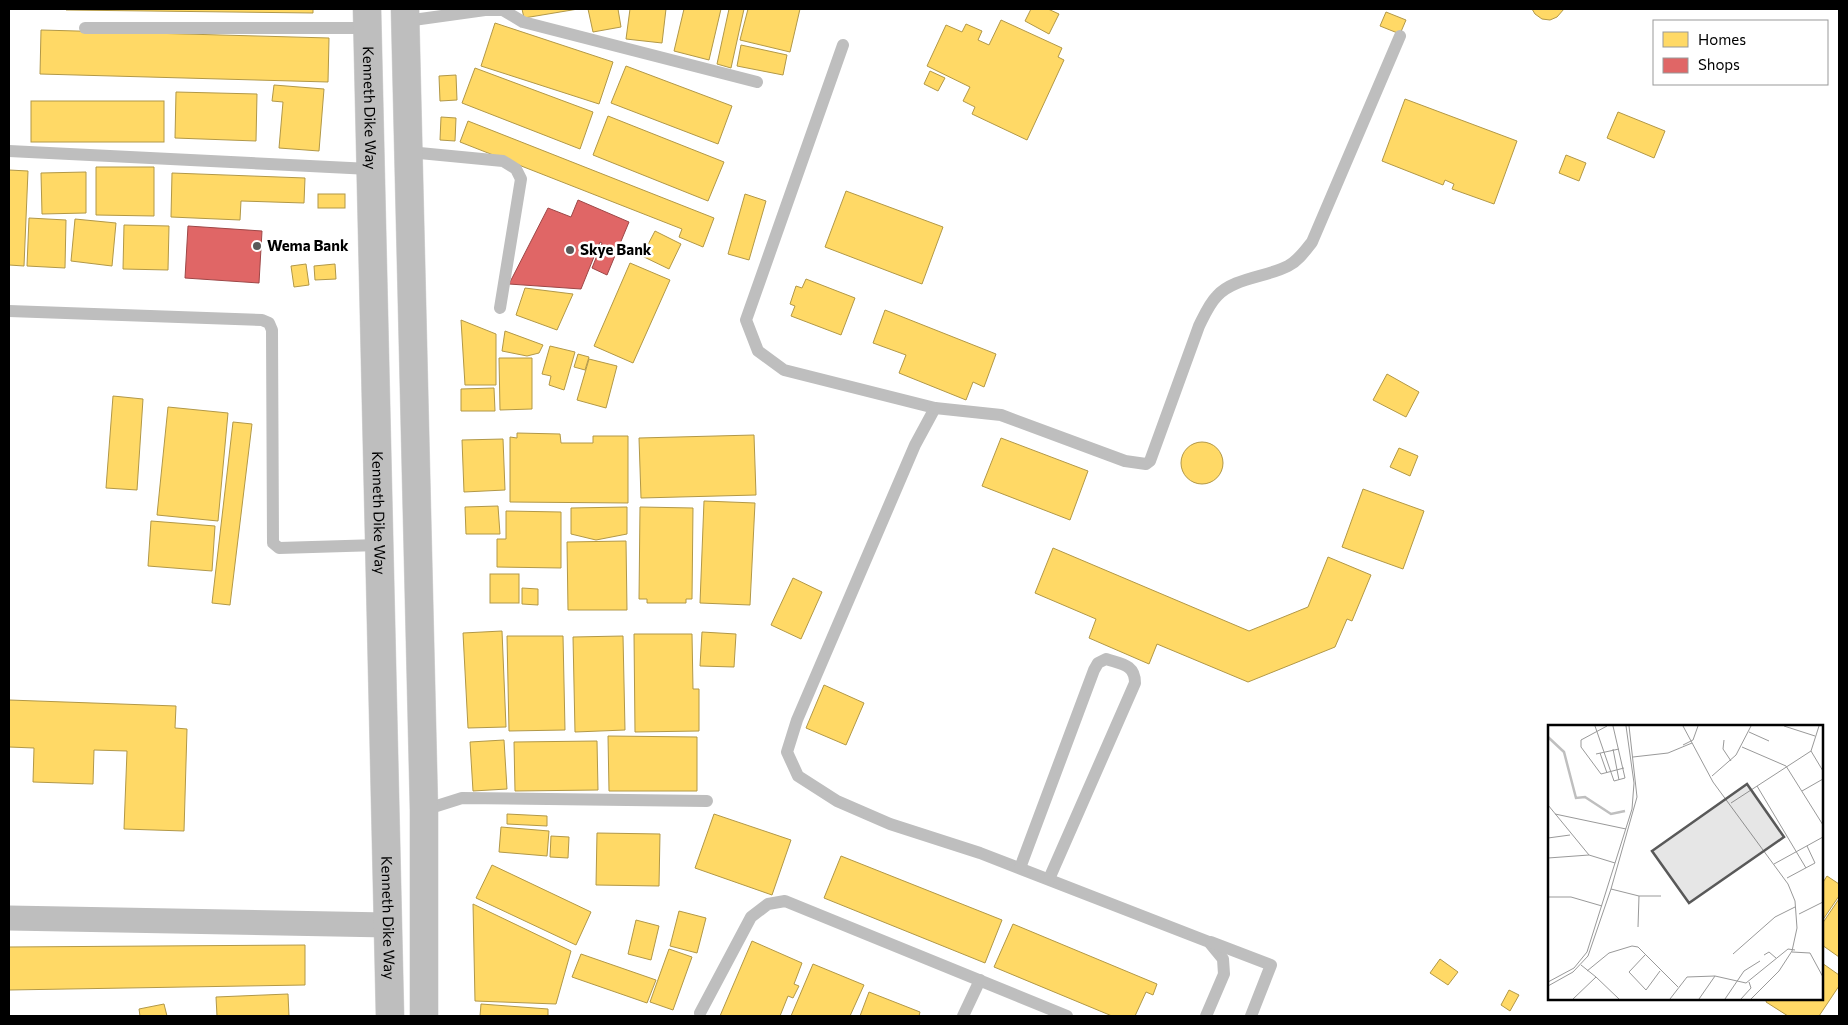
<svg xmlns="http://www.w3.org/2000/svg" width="1848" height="1025" font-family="Commissioner,sans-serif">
<rect width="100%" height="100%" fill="#fff"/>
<!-- homes -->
<g fill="#ffd966" stroke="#b29847">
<path d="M66 9H313V13L66 10Z"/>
<path d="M522 9H578L524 18Z"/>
<path d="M588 9H618L621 27 593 32Z"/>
<path d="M630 9H666L662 43 626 39Z"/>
<path d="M684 9H721L709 60 674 51Z"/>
<path d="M729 9H744L731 68 717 64Z"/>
<path d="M748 9H800L790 52 740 40Z"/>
<path d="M1031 9H1048L1059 14 1049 34 1025 21Z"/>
<path d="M1532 9H1564L1557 17 1550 20 1542 19 1535 14Z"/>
<path d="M1386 12 1406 20 1400 34 1380 26Z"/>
<path d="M1001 20 1062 48 1058 57 1064 60 1027 140 972 114 975 107 963 101 970 87 927 66 946 25 962 32 966 24 982 31 978 40 989 45Z"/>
<path d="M495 23 613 62 599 104 481 66Z"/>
<path d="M41 30 329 38 328 82 40 74Z"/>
<path d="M741 45 787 55 783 75 737 66Z"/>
<path d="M626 66 732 106 718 144 611 103Z"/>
<path d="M475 68 593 112 580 149 462 103Z"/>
<path d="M930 71 945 78 938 91 924 84Z"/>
<path d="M456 75 457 100 440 101 439 76Z"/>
<path d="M274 85 324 89 319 151 279 148 283 102 272 101Z"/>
<path d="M176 92 257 94 256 141 175 138Z"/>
<path d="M1405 99 1517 141 1494 204 1452 189 1454 184 1445 180 1443 185 1382 161Z"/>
<rect x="31" y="101" width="133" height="41"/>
<path d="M1618 112 1665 131 1654 158 1607 138Z"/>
<path d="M608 116 724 162 708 201 593 155Z"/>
<path d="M441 117 456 118 455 141 440 140Z"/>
<path d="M468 121 714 218 703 247 679 237 682 229 460 142Z"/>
<path d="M1566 155 1586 163 1579 181 1559 173Z"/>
<path d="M96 167H154V216L96 215Z"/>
<path d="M9 170 28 171 24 266 9 265Z"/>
<path d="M86 172V213L42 214 41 173Z"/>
<path d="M172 173 305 178 304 203 241 201 240 220 171 217Z"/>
<path d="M846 191 943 227 922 284 825 247Z"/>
<rect x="318" y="194" width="27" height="14"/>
<path d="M745 194 766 201 749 260 728 254Z"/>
<path d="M29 218 66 220 65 268 27 266Z"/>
<path d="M75 219 116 223 112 266 71 261Z"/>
<path d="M124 225 169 226 168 270 123 269Z"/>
<path d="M655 231 681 244 669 269 642 256Z"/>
<path d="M630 263 670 280 633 363 594 346Z"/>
<path d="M306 264 309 285 294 287 291 266Z"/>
<path d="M335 264 336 279 315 280 314 266Z"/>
<path d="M806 279 855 298 841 335 791 316 795 306 790 304 796 286 802 288Z"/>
<path d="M525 288 573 294 557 330 516 315Z"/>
<path d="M885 310 996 354 984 387 973 382 966 400 899 373 906 355 873 343Z"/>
<path d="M461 320 496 334V385H465Z"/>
<path d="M505 331 543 345 539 353 527 356 502 351Z"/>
<path d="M550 346 575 352 564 390 549 385 551 376 542 374Z"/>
<path d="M578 354 589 357 585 370 574 367Z"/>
<path d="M499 358H532V409L500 410Z"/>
<path d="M589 359 617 366 606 408 577 400Z"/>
<path d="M1387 374 1419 392 1406 417 1373 400Z"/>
<path d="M494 388 495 411H461V389Z"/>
<path d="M113 396 143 399 137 490 106 488Z"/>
<path d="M168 407 228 413 218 521 157 515Z"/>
<path d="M233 422 252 424 230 605 212 603Z"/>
<path d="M517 433 560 434 561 443H593V436H628V503L510 502V437L517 438Z"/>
<path d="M754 435 756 495 641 498 639 438Z"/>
<path d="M1001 438 1088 471 1070 520 982 486Z"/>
<path d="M503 439 505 490 464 492 462 440Z"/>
<circle cx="1202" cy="463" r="21"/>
<path d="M1399 448 1418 456 1410 476 1390 467Z"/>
<path d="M1363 489 1424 511 1403 569 1342 547Z"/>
<path d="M704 501 755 503 750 605 700 603Z"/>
<path d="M498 506 500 534H466L465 507Z"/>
<path d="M627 507V534L596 540 571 534V508Z"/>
<path d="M640 507 693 508 692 599H686V603H647V599H639Z"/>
<path d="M506 511 561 512V568L497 567V539H506Z"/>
<path d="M151 521 215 526 212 571 148 566Z"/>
<path d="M626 541 627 610H568L567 542Z"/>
<path d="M1053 548 1249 631 1308 607 1328 557 1371 575 1352 621 1347 619 1335 647 1248 682 1157 644 1149 664 1089 638 1096 619 1035 593Z"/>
<rect x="490" y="574" width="29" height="29"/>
<path d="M793 578 822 592 801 639 771 625Z"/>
<path d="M522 588 538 589V605L522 604Z"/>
<path d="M502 631 506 727 468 728 463 633Z"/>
<path d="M702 632 736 634 734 667 700 666Z"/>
<path d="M634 634H692L693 689H699V731L635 732Z"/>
<path d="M507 636H563L565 730 509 731Z"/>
<path d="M623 636 625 730 575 732 573 637Z"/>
<path d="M824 685 864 703 846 745 806 728Z"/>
<path d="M9 700 176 706 175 728 187 729 184 831 124 829 127 751 94 750 93 784 33 782 34 748 9 747Z"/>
<path d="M608 736 697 737V791H609Z"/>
<path d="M504 740 507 789 473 791 470 742Z"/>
<path d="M597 741 598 790 515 791 514 742Z"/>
<path d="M507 814 547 816V826L507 824Z"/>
<path d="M714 814 791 840 772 895 695 868Z"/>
<path d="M501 827 549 831 547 856 499 852Z"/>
<path d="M597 833 660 834 659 886 596 885Z"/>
<path d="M551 836 569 837 568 858 550 857Z"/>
<path d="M841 856 1002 920 985 963 824 898Z"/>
<path d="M492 865 591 912 576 945 476 898Z"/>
<path d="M1827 876 1839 884V896L1822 921V884Z"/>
<path d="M1839 899V957L1822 945V924Z"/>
<path d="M473 904 571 951 556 1004 475 1001Z"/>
<path d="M679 911 706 918 697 953 670 946Z"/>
<path d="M636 920 659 926 651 960 628 954Z"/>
<path d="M1013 924 1157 984 1153 995 1146 992 1135 1016H1112L994 967Z"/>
<path d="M752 941 802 963 794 984 799 986 793 998 788 996 780 1016H720Z"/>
<path d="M305 945V985L9 990V947Z"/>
<path d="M669 949 692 957 673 1010 650 1002Z"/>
<path d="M581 954 656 980 647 1003 572 977Z"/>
<path d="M1440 959 1458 972 1448 985 1430 973Z"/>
<path d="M1822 963 1839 975V986L1819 1016H1788L1766 1002 1767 999H1822Z"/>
<path d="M813 964 864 985 850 1016H791Z"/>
<path d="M1509 990 1519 995 1510 1011 1501 1005Z"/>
<path d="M869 992 920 1012 919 1016H860Z"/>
<path d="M288 994 289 1016H217L216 997Z"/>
<path d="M164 1004 167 1016H140L139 1009Z"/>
<path d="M481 1004 548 1009V1016H480Z"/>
</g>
<!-- shops -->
<g fill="#e06666" stroke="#9d4747">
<path d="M578 200 629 222 607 275 592 268 602 243 600 242 581 289 509 284 548 208 571 217Z"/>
<path d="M188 226 262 231 259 283 185 278Z"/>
</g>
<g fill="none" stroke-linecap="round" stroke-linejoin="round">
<defs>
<g id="highway">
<path id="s1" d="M367 9 390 1016"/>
<path d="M405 9 424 810V1016"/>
</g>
</defs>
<!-- highway casing -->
<use href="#highway" stroke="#dbdbdb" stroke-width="29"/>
<!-- lane -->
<g stroke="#bebebe" stroke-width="12">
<path d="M406 21 485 10H503L523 22 757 82"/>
<path d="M85 28H367"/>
<path d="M843 45 746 320 758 351 784 370 935 408 915 445 797 720 787 752 798 776 837 801 890 824 980 853 1209 942 1223 959 1224 974 1206 1016"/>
<path d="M9 151 370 169"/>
<path d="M409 152 503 161 516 169 521 179 500 308"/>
<path d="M9 311 262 320 269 323 272 330 273 543 279 548 379 545"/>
<path d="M935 408 1001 415 1125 461 1146 464 1150 461 1199 326C1204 316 1209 304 1217 296 1233 278 1267 277 1288 266 1298 261 1305 251 1312 242L1400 36"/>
<path d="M424 810 462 798 707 801"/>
<path d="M1020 868 1094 670 1098 663 1106 659C1121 664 1135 664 1135 683L1049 879"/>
<path d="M1211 942 1271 965 1251 1016"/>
<path d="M700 1013 751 917 768 904 785 901 1067 1016"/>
<path d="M963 1016 980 980"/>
</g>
<!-- street -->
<path stroke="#bebebe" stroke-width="25" d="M9 918 388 925"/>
<!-- highway -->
<use href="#highway" stroke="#bebebe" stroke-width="28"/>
</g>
<!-- markers -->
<g fill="#595959" stroke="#fff" stroke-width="2">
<circle cx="257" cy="246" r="5"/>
<circle cx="570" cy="250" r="5"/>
</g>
<g text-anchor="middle" stroke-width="5" stroke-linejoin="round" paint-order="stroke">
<!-- street labels -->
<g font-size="15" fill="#000" stroke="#fff">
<text dy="5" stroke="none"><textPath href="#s1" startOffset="99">Kenneth Dike Way</textPath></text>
<text dy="5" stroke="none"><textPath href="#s1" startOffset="504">Kenneth Dike Way</textPath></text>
<text dy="5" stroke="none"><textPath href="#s1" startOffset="909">Kenneth Dike Way</textPath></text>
</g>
<!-- poi labels -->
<g font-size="15" font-weight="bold" fill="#000" stroke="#fff" text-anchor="start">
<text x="267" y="251">Wema Bank</text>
<text x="580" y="255">Skye Bank</text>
</g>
</g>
<!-- overview -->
<g transform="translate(1548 725)">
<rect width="275" height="275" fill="#fff"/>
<path fill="none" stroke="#bfbfbf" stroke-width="2.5" d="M0 12 16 27 28 73 37 72 63 89 77 86"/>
<path fill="none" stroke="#999" stroke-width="1" d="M47 1 66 56 77 53 65 1M59 1 33 15V22L53 49 76 43M135 1 165 57 240 159 247 176 249 203 244 226 231 246 203 274M236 1 267 11M201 7 221 16M176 15 175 24 183 36M135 20 145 15 150 1M194 22 238 41 275 100M65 24 71 55M263 26 275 46M52 28 59 48M48 29 71 24M85 32 120 28 144 18M164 51 188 30 203 1M209 61 258 143M254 66 275 54M183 78 263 26 271 1M0 80 41 130M7 89 78 104M0 113 22 110M0 133 41 130 67 138M226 139 275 112M239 153 267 138 259 121M63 164 91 171H113M0 172H23L54 181M251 189 275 177M90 202 91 171M244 227 262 228 275 252M185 229 227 192 247 182M97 230 81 247 98 265 112 246M216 230 221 227 228 233M39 246 61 228 84 221 90 222 130 262M48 252 71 274M0 257 26 243 39 227 84 84 86 58 78 1M0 261 25 247 40 231 63 164 89 72 81 1M25 274 48 252 33 240M122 274 139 252 167 251 198 258 240 224 247 225M151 274 167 251M177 274 196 246 212 236M193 274 203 263 201 257"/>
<path fill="#595959" fill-opacity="0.15" stroke="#595959" stroke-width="2.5" d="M199 59 236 112 141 178 104 126Z"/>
<rect width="275" height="275" fill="none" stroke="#000" stroke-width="2.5"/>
</g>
<!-- border -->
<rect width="1848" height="1025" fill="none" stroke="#000000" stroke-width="20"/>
<!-- legend -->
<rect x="1653" y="20" width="175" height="65" fill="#ffffff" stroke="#999999"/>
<rect x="1663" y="32" width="25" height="15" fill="#ffd966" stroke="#999999"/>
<text x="1698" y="45" font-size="15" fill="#000000">Homes</text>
<rect x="1663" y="58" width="25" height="15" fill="#e06666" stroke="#999999"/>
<text x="1698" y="70" font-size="15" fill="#000000">Shops</text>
</svg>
